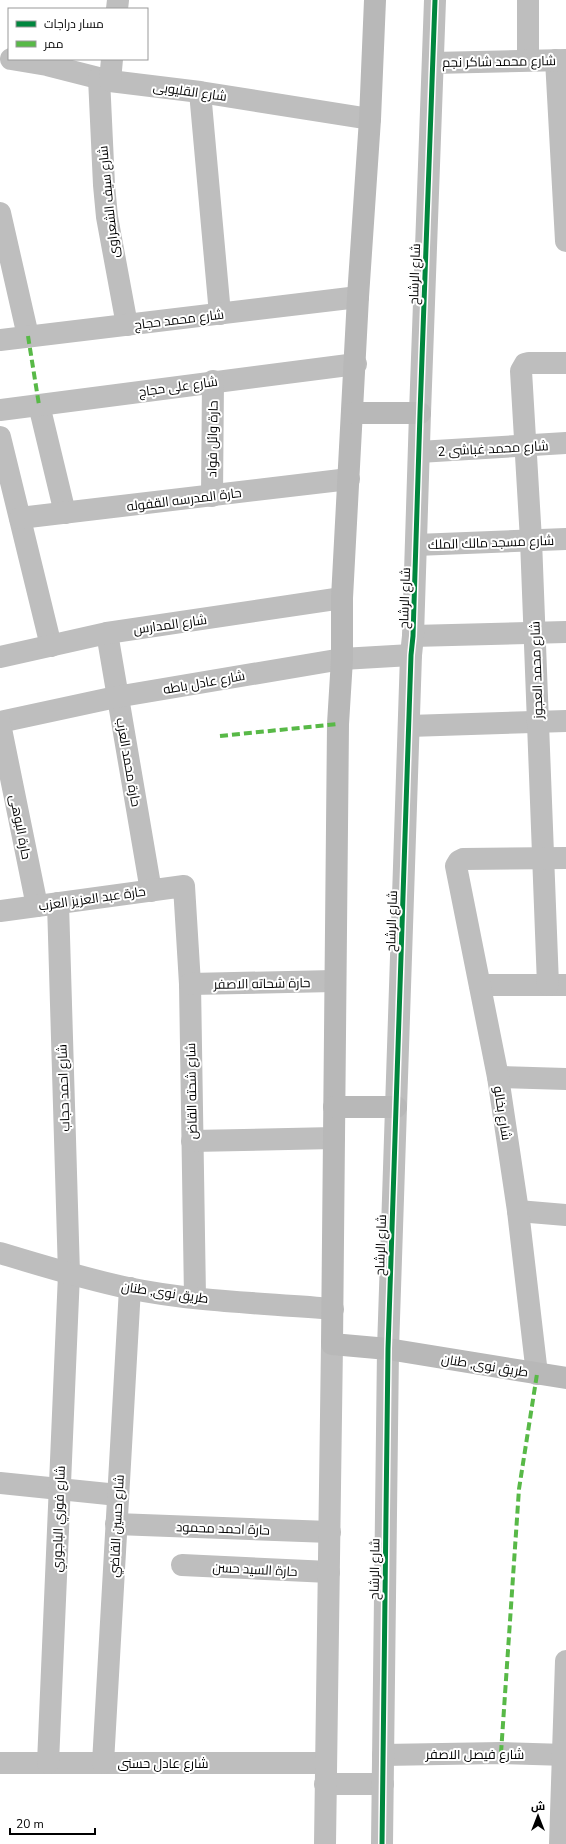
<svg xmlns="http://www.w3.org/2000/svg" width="566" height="1844" font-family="'Nunito Sans',Cairo,sans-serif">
<rect width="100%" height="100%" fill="#fff"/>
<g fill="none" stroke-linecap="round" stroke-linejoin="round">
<!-- minor -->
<g stroke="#bebebe" stroke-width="22">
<path d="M117 9 118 0"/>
<path d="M11 59 47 65 110 81 200 92 370 119"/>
<path d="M528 60V0"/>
<path d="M556 60 566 241"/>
<path d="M433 63 566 60"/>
<path d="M99 78 104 185 107 217 127 325"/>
<path d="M110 81 112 59"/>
<path d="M200 92 220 314"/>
<path d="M0 213 28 336"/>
<path d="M0 340 358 297"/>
<path d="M39 405 65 513"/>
<path d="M0 410 356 364"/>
<path d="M0 437 51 646"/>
<path d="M419 452 566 443"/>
<path d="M212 496 213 381"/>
<path d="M20 518 349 479"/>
<path d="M416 545 566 539"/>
<path d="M107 633 151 891"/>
<path d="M413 636 566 632"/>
<path d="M0 657 107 633 342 598"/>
<path d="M0 722 116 697 342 659 411 655"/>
<path d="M0 724 37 906"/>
<path d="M409 726 566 721"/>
<path d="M0 911 184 886 190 984 195 1297"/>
<path d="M190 984 334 981"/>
<path d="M480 985H566"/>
<path d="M548 985 531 540 521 371 525 364 529 363H566"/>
<path d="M498 1077 566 1079"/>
<path d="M192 1141 334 1138"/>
<path d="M518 1211 566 1215"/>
<path d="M537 1374 518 1211 498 1077 456 866 459 861 463 859 566 858"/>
<path d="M0 1483 118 1495"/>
<path d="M116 1524 330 1532"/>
<path d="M182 1565 329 1572"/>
<path d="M383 1755 501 1753 566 1755"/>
<path d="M0 1763H326"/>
<path d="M48 1763 69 1274 58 903"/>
<path d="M103 1763 130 1288"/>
<path d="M325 1784H383"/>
<path d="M325 1844 332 1344"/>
<path d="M382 1844 388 1349 411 655 413 636 420 413 435 0"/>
<path d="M560 1844 566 1661"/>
</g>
<!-- tertiary -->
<path stroke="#bebebe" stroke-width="22" d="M0 1253C43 1266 85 1279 128 1288 195 1302 265 1303 333 1309"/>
<!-- secondary -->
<g stroke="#b8b8b8" stroke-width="22">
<path d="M375 0 370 119 358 297 342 598V659L338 724 332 1344 388 1349 566 1378"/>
<path d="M353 413H420"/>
<path d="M334 1107H396"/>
</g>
<!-- quiet -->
<g stroke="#58b947" stroke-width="4" stroke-dasharray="8 4" stroke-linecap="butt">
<path d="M28 336 39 405"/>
<path d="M220 736 338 724"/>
<path d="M501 1753 519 1489 537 1374"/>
</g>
<defs>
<path id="cycleway" d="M382 1844 388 1349 411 655 413 636 420 413 435 0"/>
</defs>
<!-- cycleway casing -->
<use href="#cycleway" stroke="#fff" stroke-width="8"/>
<!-- cycleway -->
<use href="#cycleway" stroke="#00873e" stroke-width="5"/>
</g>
<g text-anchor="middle" stroke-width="4" stroke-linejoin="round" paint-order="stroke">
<!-- street labels -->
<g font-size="13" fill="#000" stroke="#fff">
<text transform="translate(499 61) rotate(-1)" y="5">شارع محمد شاكر نجم</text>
<text transform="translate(190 91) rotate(8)" y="5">شارع القليوبى</text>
<text transform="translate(108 202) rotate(-96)" y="5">شارع سيف الشعراوى</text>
<text transform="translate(414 274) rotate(-88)" y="5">شارع الرشاح</text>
<text transform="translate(179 319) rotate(-7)" y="5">شارع محمد حجاج</text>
<text transform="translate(178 386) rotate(-8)" y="5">شارع على حجاج</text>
<text transform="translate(212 439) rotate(-89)" y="5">حارة وائل فواد</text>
<text transform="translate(493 448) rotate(-3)" y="5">شارع محمد غباشى 2</text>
<text transform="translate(184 499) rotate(-7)" y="5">حارة المدرسه القفوله</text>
<text transform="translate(491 542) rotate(-2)" y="5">شارع مسجد مالك الملك</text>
<text transform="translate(404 598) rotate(-88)" y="5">شارع الرشاح</text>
<text transform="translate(170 624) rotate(-8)" y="5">شارع المدارس</text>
<text transform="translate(536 670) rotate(-92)" y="5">شارع محمد العجوز</text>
<text transform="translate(204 682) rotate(-10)" y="5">شارع عادل باطه</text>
<text transform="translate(129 762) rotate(80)" y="5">حارة محمد العزب</text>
<text transform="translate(21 827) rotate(79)" y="5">حارة البوهى</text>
<text transform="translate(92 898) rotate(-8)" y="5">حارة عبد العزيز العزب</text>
<text transform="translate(391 921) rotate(-88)" y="5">شارع الرشاح</text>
<text transform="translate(262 983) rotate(-1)" y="5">حارة شحاته الاصفر</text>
<text transform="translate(63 1088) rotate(-92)" y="5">شارع احمد حجاب</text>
<text transform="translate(191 1091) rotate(-91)" y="5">شارع شحته القاض</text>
<text transform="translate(503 1113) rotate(81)" y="5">شارع بخالو</text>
<text transform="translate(380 1245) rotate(-88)" y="5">شارع الرشاح</text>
<text transform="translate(165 1292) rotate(8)" y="5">طريق نوى, طنان</text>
<text transform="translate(485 1365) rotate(9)" y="5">طريق نوى, طنان</text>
<text transform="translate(58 1519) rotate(-88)" y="5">شارع فوزي الباجوري</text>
<text transform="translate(116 1526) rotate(-87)" y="5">شارع حسين القاضي</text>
<text transform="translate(223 1528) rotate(2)" y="5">حارة احمد محمود</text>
<text transform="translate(255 1569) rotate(3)" y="5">حارة السيد حسن</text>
<text transform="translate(374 1569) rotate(-89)" y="5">شارع الرشاح</text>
<text x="475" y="1759">شارع فيصل الاصفر</text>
<text x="163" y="1768">شارع عادل حسنى</text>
</g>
</g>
<!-- legend -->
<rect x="8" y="8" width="140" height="52" fill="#ffffff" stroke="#999999"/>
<rect x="16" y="21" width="20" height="6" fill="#00873e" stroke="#999999"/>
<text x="44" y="28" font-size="12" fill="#000000">مسار دراجات</text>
<rect x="16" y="41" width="20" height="6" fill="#58b947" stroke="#999999"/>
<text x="44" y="48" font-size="12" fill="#000000">ممر</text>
<!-- north arrow -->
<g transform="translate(538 1816)" stroke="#ffffff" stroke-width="3" paint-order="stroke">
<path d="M0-3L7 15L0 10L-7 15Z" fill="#000000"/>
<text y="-6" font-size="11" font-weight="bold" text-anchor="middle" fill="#000000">ش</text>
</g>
<!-- scale -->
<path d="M10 1828v6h85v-6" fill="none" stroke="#000000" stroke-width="2"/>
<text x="16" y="1828" font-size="12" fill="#000000" stroke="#ffffff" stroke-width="3" paint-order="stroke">20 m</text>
</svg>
